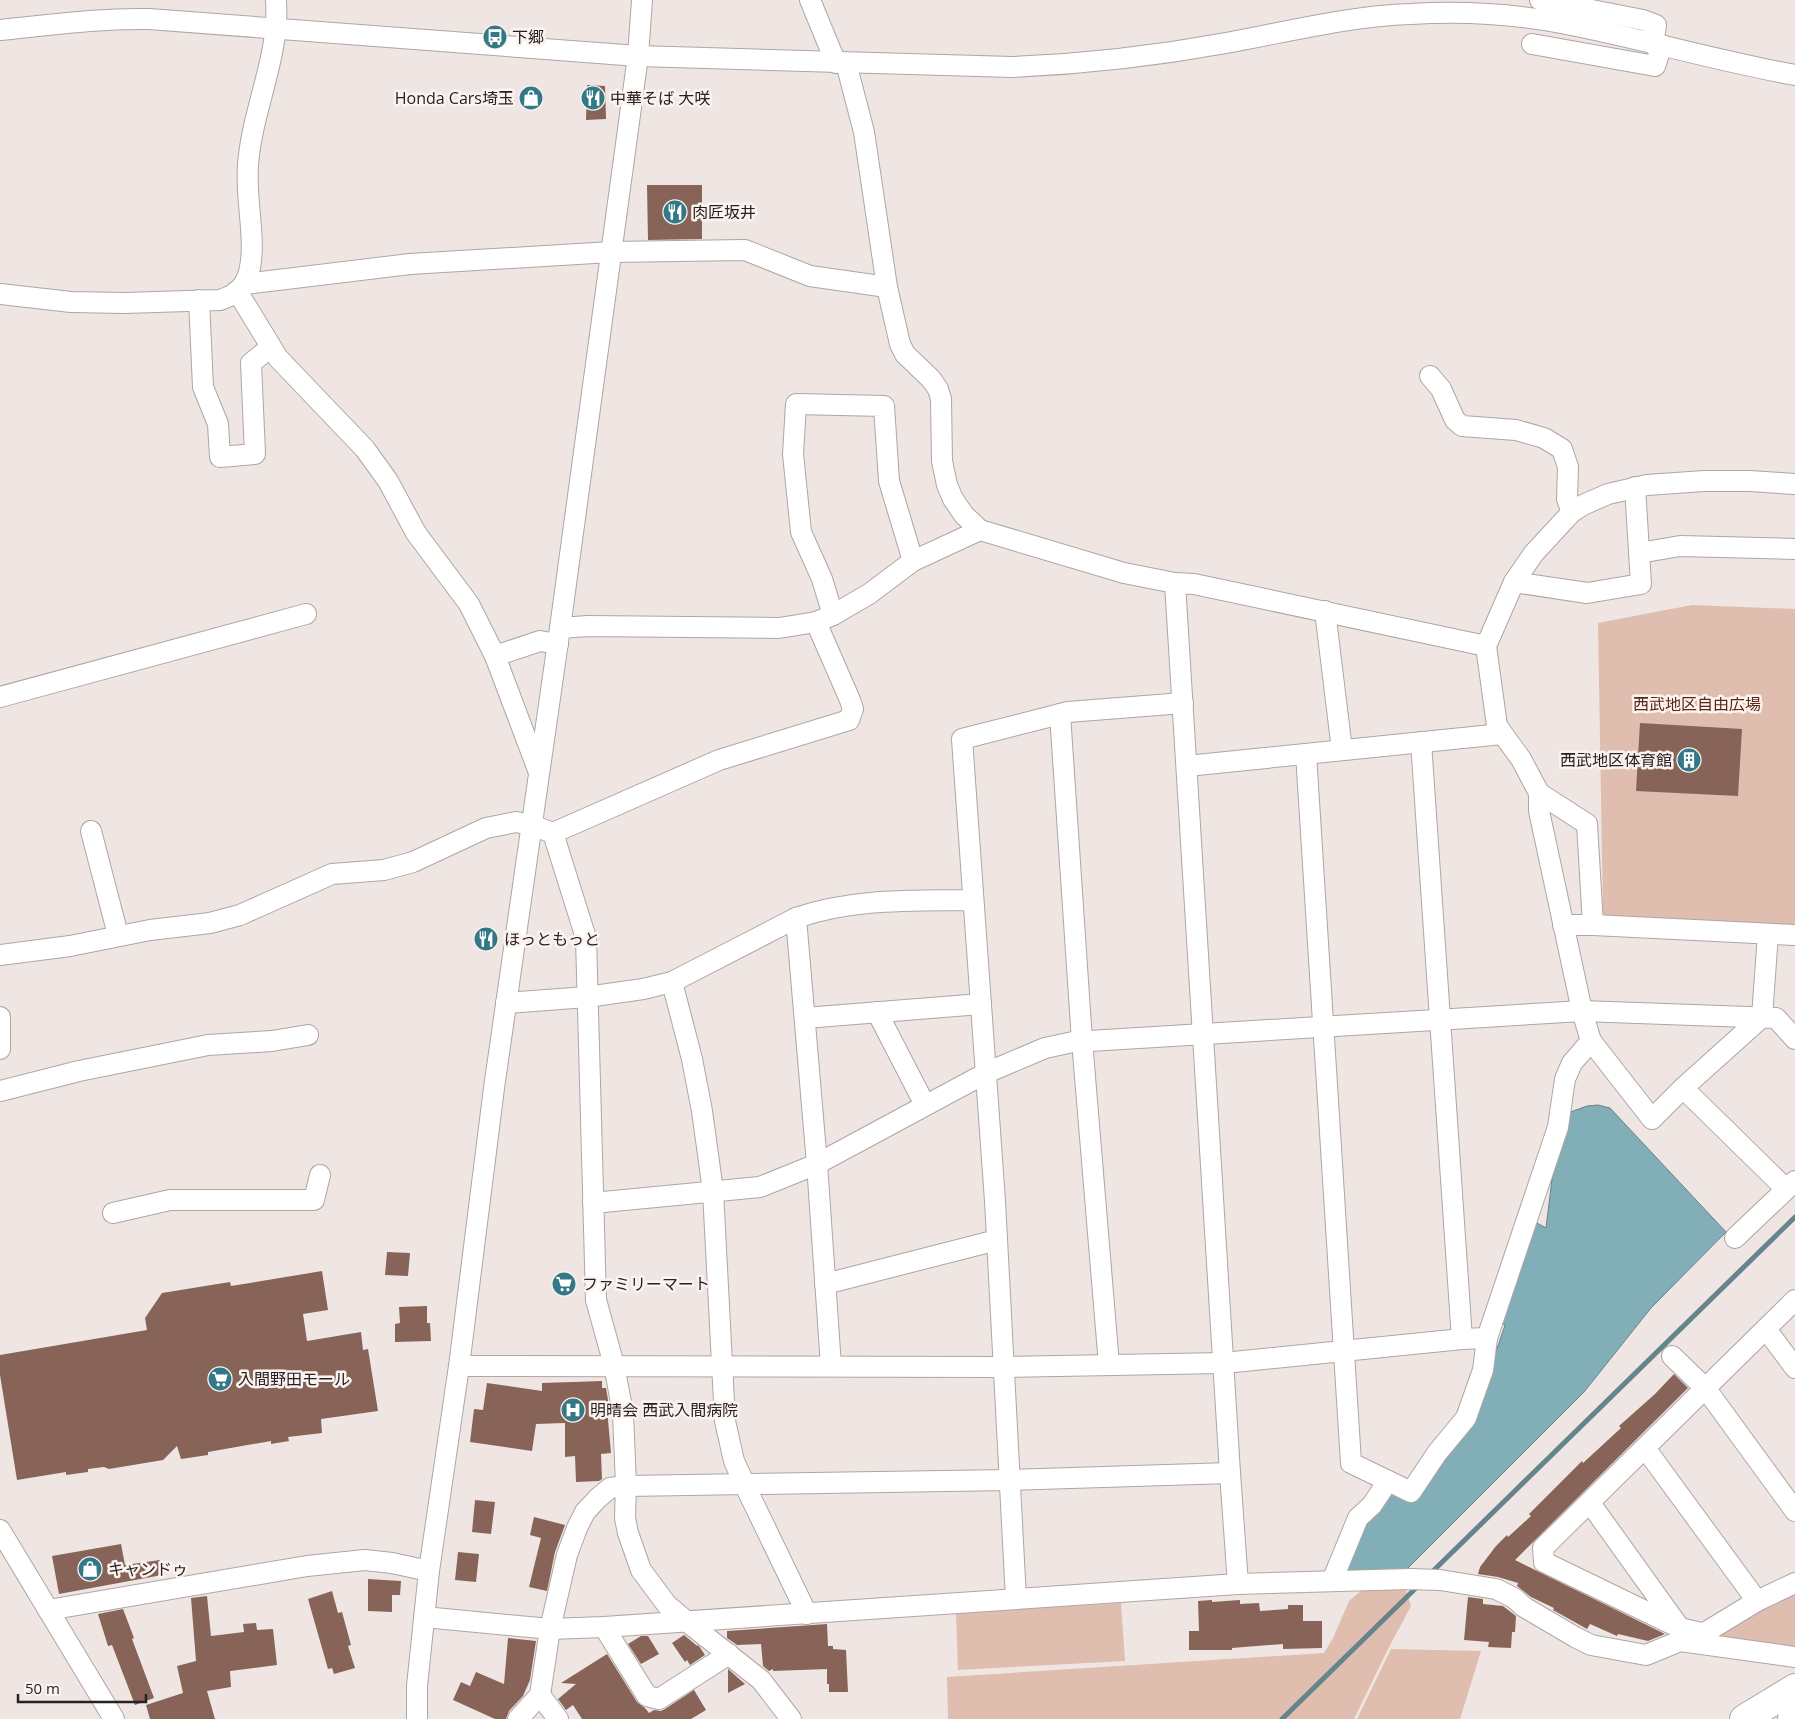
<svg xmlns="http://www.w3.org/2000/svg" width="1795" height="1719" font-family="'Open Sans','Noto Sans JP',sans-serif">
<rect width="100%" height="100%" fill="#efe6e3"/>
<!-- green -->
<g fill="#dfbdaf">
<path d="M1692 605 1795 609V927L1610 919 1603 913 1598 623Z"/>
<path d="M1404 1584 1411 1606 1388 1649 1354 1719H948V1718L947 1677 1324 1653 1333 1638 1349 1601 1368 1585Z"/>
<path d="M1795 1593V1652L1709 1638 1761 1607Z"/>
<path d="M1121 1603 1125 1661 958 1670 956 1613Z"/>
<path d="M1391 1649 1481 1651 1460 1719H1357Z"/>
</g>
<!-- water -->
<path fill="#82aeb8" stroke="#66848b" d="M1598 1105 1610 1108 1726 1232 1651 1308 1584 1392 1404 1572 1346 1574 1344 1571 1366 1520 1392 1491 1396 1490 1474 1418 1505 1325 1497 1321 1531 1223H1537L1546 1228 1555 1155 1565 1114 1587 1106Z"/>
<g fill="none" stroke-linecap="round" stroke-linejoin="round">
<!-- stream -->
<g stroke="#66848b" stroke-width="5">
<path d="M1431 1573 1795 1217"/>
<path d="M1282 1719 1419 1585"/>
</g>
</g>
<!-- building -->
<g fill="#876457">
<path d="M587 85 605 86 606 119 586 120Z"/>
<path d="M647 185H702V239L648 240Z"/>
<path d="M1640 723 1742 729 1738 796 1636 791Z"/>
<path d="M387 1252 410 1253 408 1276 385 1275Z"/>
<path d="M322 1271 328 1310 303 1314 307 1341 361 1332 363 1350 368 1349 378 1411 321 1419 322 1433 288 1437 289 1441 271 1444V1441L208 1452V1455L181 1459 177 1446 163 1460 109 1469 104 1467 88 1469V1472L66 1475V1472L17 1480 0 1375V1355L147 1330 145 1318 162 1293 230 1282 231 1286Z"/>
<path d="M427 1306V1323H430L431 1341 395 1342V1324L400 1323 399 1307Z"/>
<path d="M1674 1374 1688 1388 1515 1560 1665 1634 1648 1641 1618 1634 1617 1636 1590 1624 1587 1629 1553 1610 1554 1608 1531 1597 1517 1586 1518 1583 1498 1577 1478 1574 1480 1567 1496 1546 1507 1535 1508 1537 1531 1516 1529 1514 1582 1461 1583 1463 1621 1428 1619 1426 1655 1394Z"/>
<path d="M602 1381V1388H606L608 1400V1420L611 1453 601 1454 602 1479 599 1481 576 1482 575 1456 565 1457V1423L536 1424 532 1451 470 1442 474 1409 483 1410 487 1383 542 1391V1383Z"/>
<path d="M475 1500 495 1502 491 1534 472 1532Z"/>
<path d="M534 1517 565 1525 555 1552 547 1591 529 1587 541 1538 530 1535Z"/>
<path d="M121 1544 125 1565 160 1560 162 1575 59 1594 52 1556Z"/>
<path d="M458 1552 479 1554 476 1582 455 1580Z"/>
<path d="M368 1579 401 1581 400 1595H392V1612L368 1611Z"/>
<path d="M332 1591 338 1613 342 1612 351 1645 348 1646 355 1668 334 1674 332 1668 328 1669 308 1599Z"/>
<path d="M207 1596 211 1636 244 1632 243 1624 256 1623 257 1630 273 1629 277 1665 230 1671 231 1687 207 1691 215 1719H150L146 1705 183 1693 177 1666 196 1661 191 1598Z"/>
<path d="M1468 1597 1483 1599V1604L1503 1606 1516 1616 1515 1632H1512L1511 1648 1488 1647 1489 1642 1464 1640Z"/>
<path d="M1212 1600V1602L1240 1600V1604L1259 1603 1260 1611 1288 1609V1605H1303V1621H1322V1648L1283 1649V1644L1232 1648V1650H1189V1631H1199L1198 1601Z"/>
<path d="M123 1609 134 1638 132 1639 154 1698 135 1705 112 1645 108 1646 98 1614Z"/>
<path d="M827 1624 828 1646H833V1649L846 1650 848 1692H829V1684H827V1669L773 1671V1669L769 1671 763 1666 761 1644 737 1645 727 1638V1631Z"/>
<path d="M684 1635 696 1645 699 1646 705 1655 690 1665 687 1660 685 1662 672 1643Z"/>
<path d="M641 1636H648L659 1654 641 1664 628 1644Z"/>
<path d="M508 1638 536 1641 530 1680 523 1696 509 1711 506 1719H495L453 1700 461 1682 470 1686 476 1672 504 1684Z"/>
<path d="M607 1654 637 1702 645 1708 649 1713 654 1710 661 1711 665 1709 694 1690 706 1710 691 1719H582L573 1705 566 1710 558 1699 576 1684 561 1683Z"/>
<path d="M728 1669 745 1684 728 1693Z"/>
</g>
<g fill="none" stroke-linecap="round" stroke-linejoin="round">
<defs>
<g id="minor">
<path d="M810 0 836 63"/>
<path d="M1540 0 1643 20 1656 25 1653 44"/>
<path d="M0 30C50 25 99 18 149 19L638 56 1012 67C1084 64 1155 56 1226 43 1287 32 1348 16 1411 14 1460 11 1513 14 1561 23 1640 38 1717 61 1795 75"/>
<path d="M1532 44 1655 66 1662 45"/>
<path d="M846 63 864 132 887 287 900 344 905 354 931 379 938 389 941 399 942 461 947 485 953 499 964 515 980 530 1124 573 1175 583 1194 584 1486 646"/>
<path d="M245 284 410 264 611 252 745 250 810 276 887 287"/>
<path d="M237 291 278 358 365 449 388 481 416 533 469 604 495 656 538 770"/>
<path d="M0 294 71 302 124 303 220 300C235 295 245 288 249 272 257 241 245 199 248 165 252 109 280 57 276 0"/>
<path d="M199 300 203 387 218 424 220 457 255 454 251 363 271 347"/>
<path d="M1430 376 1441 389 1455 420 1462 426 1516 430 1544 438 1562 449 1568 467 1567 499 1572 512"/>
<path d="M1639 553 1680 546 1795 549"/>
<path d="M1514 582 1587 593 1641 584 1635 487"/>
<path d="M1175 583 1230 1473 1238 1584"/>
<path d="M1325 611 1342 750"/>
<path d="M833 615 822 579 801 532 793 454 796 404 884 406 889 481 913 561"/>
<path d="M560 628 588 626 779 628 816 622 833 615 869 594 913 561 980 530"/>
<path d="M495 656 540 641 558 644"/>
<path d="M0 697 306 614"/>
<path d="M1060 714 1082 1041 1109 1365"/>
<path d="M1421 742 1462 1339"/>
<path d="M1306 754 1351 1463 1411 1492 1437 1453 1466 1418 1483 1370 1487 1338 1558 1127 1565 1079 1572 1063 1591 1041"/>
<path d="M1187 766 1502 734"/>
<path d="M1539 793V811L1582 1011 1591 1041 1652 1119 1683 1088 1762 1017 1768 934"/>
<path d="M91 831 118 935"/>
<path d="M553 833 719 760 849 720 853 709 850 700 816 622"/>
<path d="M796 918 817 1164 831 1366"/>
<path d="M1563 925H1593L1795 935"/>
<path d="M1593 925 1587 824 1539 793 1521 759 1497 726 1486 646 1514 582 1534 553 1572 512 1583 505 1608 494 1647 485 1704 481H1750L1795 484"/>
<path d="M0 955 70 946 150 930 210 923 240 915 332 874 384 870 413 862 486 828 516 822 531 825 553 833 586 938 596 1300 614 1365 623 1413 626 1486 625 1518 628 1533 641 1570 667 1605 686 1621 761 1680 791 1719"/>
<path d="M672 982 692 1059 702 1111 713 1191 725 1421 734 1461 750 1496 807 1614"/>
<path d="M506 1003 587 997 643 989 672 982 796 918C853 898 913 901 973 900"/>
<path d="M877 1012 925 1105"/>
<path d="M0 1017V1049"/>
<path d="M805 1018 981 1004"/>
<path d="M1683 1088 1786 1189"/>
<path d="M0 1091 79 1071 208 1045 272 1041 308 1035"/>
<path d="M593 1203 760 1187 817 1164 986 1073 1045 1048 1073 1042 1582 1011 1776 1018 1795 1039"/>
<path d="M113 1213 170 1200H314L320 1175"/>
<path d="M1735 1238 1795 1181"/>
<path d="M825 1284 997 1240"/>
<path d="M1795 1300 1543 1548 1544 1562 1680 1628 1701 1633 1706 1632 1757 1601 1795 1583"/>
<path d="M1766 1329 1795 1368"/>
<path d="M1672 1356 1706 1389 1795 1511"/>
<path d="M459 1366 1004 1367 1224 1363 1462 1339 1487 1338"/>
<path d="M1645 1448 1757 1601"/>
<path d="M1590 1503 1679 1627"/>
<path d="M0 1530 114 1719"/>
<path d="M1332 1581 1358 1518 1372 1505 1388 1481"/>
<path d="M1016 1599 995 1201 962 739 1068 712 1183 703"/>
<path d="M48 1610 307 1566 365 1560 392 1563 429 1571"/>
<path d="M424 1617 550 1629 604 1627 1238 1584 1410 1579 1440 1580 1496 1589 1514 1598 1524 1607 1575 1637 1591 1645 1646 1655 1680 1641 1795 1657"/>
<path d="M604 1627 647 1696 659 1699 729 1654"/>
<path d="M540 1695 558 1719"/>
<path d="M417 1719V1686L429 1571 459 1366 494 1088 560 628 638 56 642 0"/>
<path d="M518 1719 540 1695 550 1629 567 1555 577 1528 585 1512 598 1498 610 1488 626 1486 1010 1480 1230 1473"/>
</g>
<g id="highway">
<path d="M1744 1719 1795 1688"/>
<path d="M1792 1719 1795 1717"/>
</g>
</defs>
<!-- minor casing -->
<use href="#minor" stroke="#aea6a3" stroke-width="22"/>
<!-- highway casing -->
<use href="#highway" stroke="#aea6a3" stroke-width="30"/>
<!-- minor -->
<use href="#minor" stroke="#fff" stroke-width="20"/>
<!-- highway -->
<use href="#highway" stroke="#fff" stroke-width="28"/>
</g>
<!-- icons -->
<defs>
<symbol id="bus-disc" viewBox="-11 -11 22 22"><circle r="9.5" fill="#337886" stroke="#fcf3f0"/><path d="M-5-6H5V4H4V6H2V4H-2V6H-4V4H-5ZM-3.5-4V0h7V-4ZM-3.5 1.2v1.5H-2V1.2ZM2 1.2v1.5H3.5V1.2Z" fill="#fff"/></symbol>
<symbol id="shop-disc" viewBox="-11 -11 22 22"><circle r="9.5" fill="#337886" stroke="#fcf3f0"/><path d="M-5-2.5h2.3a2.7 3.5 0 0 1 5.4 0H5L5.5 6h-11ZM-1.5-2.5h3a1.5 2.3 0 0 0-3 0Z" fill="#fff"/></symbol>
<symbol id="restaurant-disc" viewBox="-11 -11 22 22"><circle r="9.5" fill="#337886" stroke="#fcf3f0"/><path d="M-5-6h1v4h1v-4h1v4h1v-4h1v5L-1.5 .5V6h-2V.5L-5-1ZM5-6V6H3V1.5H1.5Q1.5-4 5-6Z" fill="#fff"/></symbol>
<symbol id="building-disc" viewBox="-11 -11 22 22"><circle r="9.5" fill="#337886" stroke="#fcf3f0"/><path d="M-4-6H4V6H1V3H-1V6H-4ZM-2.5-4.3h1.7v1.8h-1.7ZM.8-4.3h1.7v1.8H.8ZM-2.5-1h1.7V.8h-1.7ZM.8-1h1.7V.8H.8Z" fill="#fff"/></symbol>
<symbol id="supermarket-disc" viewBox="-11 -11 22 22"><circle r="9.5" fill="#337886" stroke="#fcf3f0"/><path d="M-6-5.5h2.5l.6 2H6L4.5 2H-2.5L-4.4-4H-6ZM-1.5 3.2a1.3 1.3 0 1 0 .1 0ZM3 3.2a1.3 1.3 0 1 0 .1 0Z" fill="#fff"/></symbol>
<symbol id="hospital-disc" viewBox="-11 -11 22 22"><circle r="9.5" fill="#337886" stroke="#fcf3f0"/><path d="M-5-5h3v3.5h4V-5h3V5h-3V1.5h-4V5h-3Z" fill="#fff"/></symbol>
</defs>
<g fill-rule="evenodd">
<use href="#bus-disc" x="481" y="23" width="28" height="28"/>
<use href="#shop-disc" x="517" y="84" width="28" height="28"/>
<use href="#restaurant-disc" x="579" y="84" width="28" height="28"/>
<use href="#restaurant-disc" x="661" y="198" width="28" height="28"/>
<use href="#building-disc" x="1675" y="746" width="28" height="28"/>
<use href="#restaurant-disc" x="472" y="925" width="28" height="28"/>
<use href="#supermarket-disc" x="550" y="1270" width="28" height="28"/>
<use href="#supermarket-disc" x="206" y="1365" width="28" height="28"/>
<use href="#hospital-disc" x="559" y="1396" width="28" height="28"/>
<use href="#shop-disc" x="76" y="1555" width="28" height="28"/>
</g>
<g text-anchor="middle" stroke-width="5" stroke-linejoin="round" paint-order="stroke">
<!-- poi labels -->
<g font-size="16" fill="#252221" stroke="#fcf3f0" text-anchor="start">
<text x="512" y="43">下郷</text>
<text x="514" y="104" text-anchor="end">Honda Cars埼玉</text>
<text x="610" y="104">中華そば 大咲</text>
<text x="692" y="218">肉匠坂井</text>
<text x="1672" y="766" text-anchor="end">西武地区体育館</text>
<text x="504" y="945">ほっともっと</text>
<text x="582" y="1290">ファミリーマート</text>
<text x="238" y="1385">入間野田モール</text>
<text x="590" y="1416">明晴会 西武入間病院</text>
<text x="108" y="1575">キャンドゥ</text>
</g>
<!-- park labels -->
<g font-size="16" fill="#582812" stroke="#fcf3f0">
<text x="1697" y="710">西武地区自由広場</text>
</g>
</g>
<!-- scale -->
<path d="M18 1694v8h128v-8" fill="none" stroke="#252221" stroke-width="2.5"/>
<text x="25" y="1694" font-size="15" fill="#252221" stroke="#fcf3f0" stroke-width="4" paint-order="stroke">50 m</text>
</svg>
